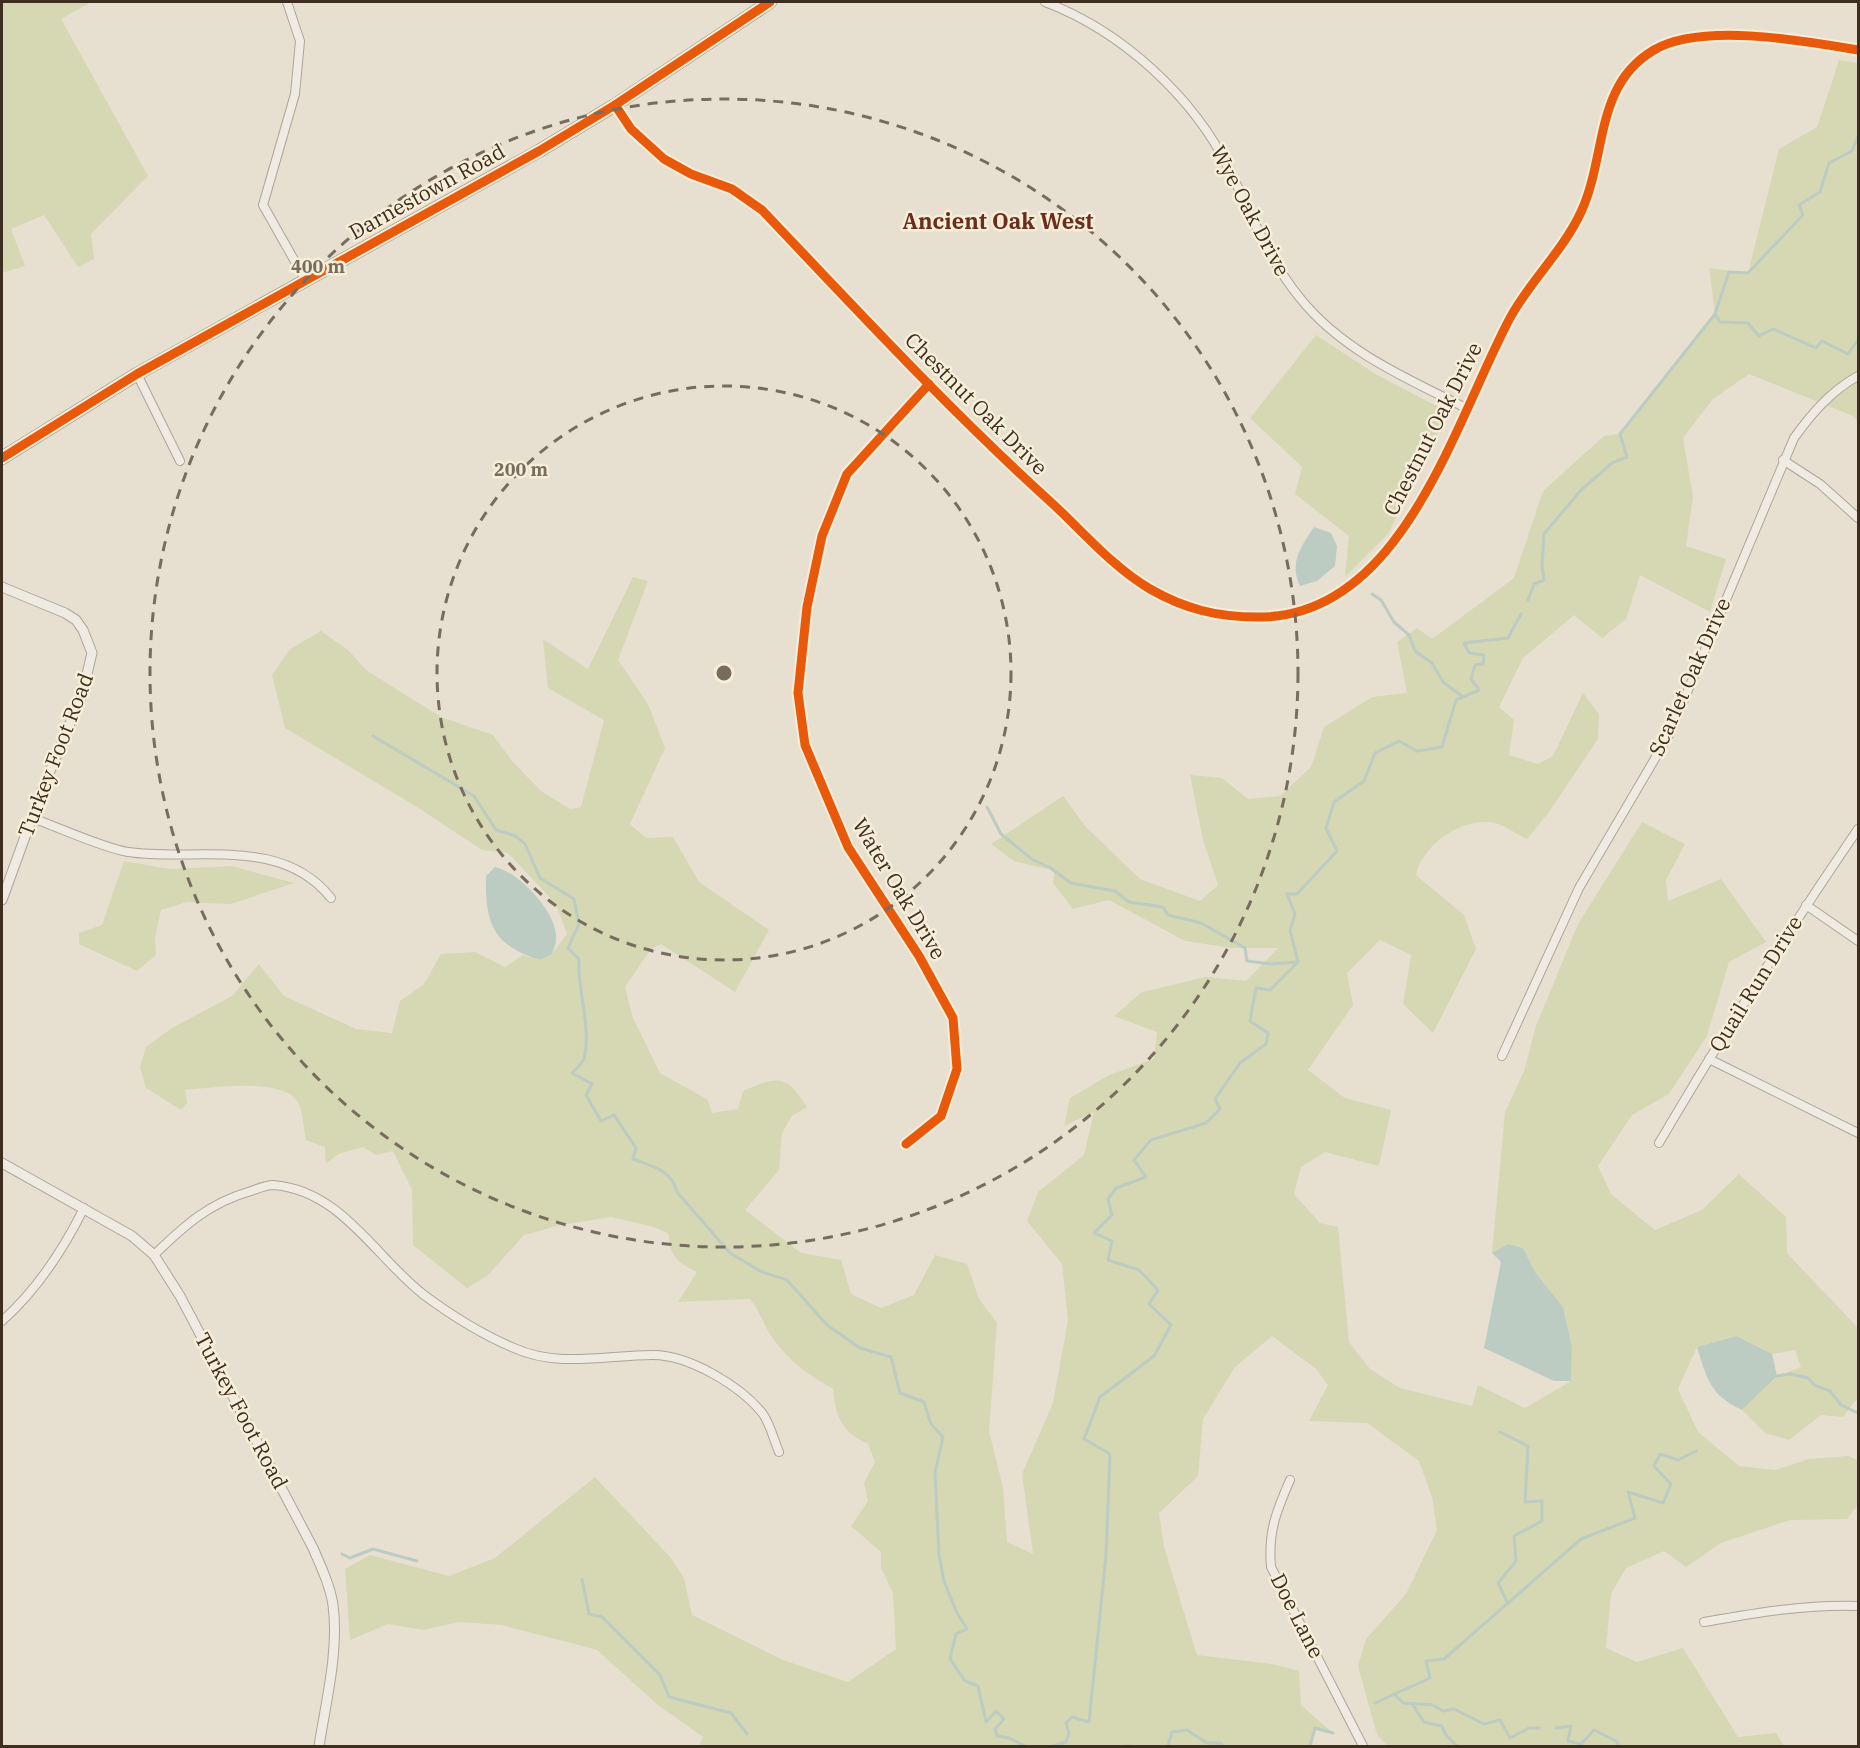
<svg xmlns="http://www.w3.org/2000/svg" width="1860" height="1748" font-family="'IBM Plex Serif',serif">
<rect width="100%" height="100%" fill="#e7e0d1"/>
<!-- green -->
<g fill="#d6d7b3">
<path d="M2 2H91L61 19 148 176 91 234 94 259 78 267 44 215 11 229 25 266 2 273Z"/>
<path d="M1839 60 1858 63V421L1853 416 1749 374 1712 400 1683 438 1693 497 1686 546 1726 559 1710 612 1640 575 1626 619 1602 638 1574 615 1523 658 1499 707 1514 720 1509 755 1538 764 1553 756 1583 693 1599 714 1598 739 1549 812 1527 839C1516 834 1500 822 1488 822 1458 820 1422 846 1416 875L1464 915 1476 949 1433 1033 1403 1004 1411 955 1380 940 1347 973 1353 1005 1308 1070 1345 1098 1391 1110 1379 1166 1325 1152 1301 1167 1294 1194 1320 1223 1338 1227 1349 1342 1370 1369 1400 1388 1472 1406 1478 1385 1525 1408 1571 1381 1572 1347 1563 1307 1535 1272 1523 1248 1508 1244 1492 1253 1505 1112 1524 1071 1536 1026 1578 924 1642 822 1685 844 1666 880 1668 901 1721 879 1766 942 1729 962 1707 1036 1669 1094 1632 1115 1598 1166 1611 1194 1655 1230 1702 1210 1739 1174 1786 1217 1787 1253 1858 1328V1397L1843 1417 1821 1415 1789 1440 1765 1433 1742 1410 1777 1376 1801 1367 1795 1350 1772 1354 1735 1336 1697 1347 1678 1389 1698 1432 1739 1466 1775 1470 1809 1459 1848 1456 1858 1460V1505L1847 1519 1790 1520 1721 1543 1686 1567 1664 1551 1626 1568 1611 1594 1606 1648 1637 1662 1683 1648 1738 1737 1776 1733 1784 1746H1388L1377 1735 1358 1666 1366 1639 1406 1594 1437 1530 1432 1497 1419 1461 1367 1423 1309 1421 1328 1385 1316 1369 1272 1336 1235 1367 1203 1419 1198 1476 1159 1513 1164 1547 1197 1655 1272 1664 1299 1671 1301 1705 1333 1733 1315 1728 1310 1746H699L703 1737 658 1705 597 1650 502 1625 459 1622 423 1630 388 1624 350 1640 345 1569 370 1555 449 1576 495 1558 595 1477 670 1557 684 1578 692 1615 783 1660 848 1682 896 1649 893 1593 881 1568V1552L851 1526 868 1501 864 1483 875 1462 868 1444C841 1431 836 1418 833 1389 810 1376 790 1362 774 1340 764 1327 761 1312 750 1299L678 1302 697 1272C678 1263 669 1256 669 1234L654 1227 611 1217 561 1225 524 1235 487 1276 467 1288 413 1245 412 1190 393 1151 376 1155 363 1147 338 1154 326 1164 325 1147 306 1140C304 1129 303 1114 299 1104 287 1076 210 1088 185 1090L187 1103 181 1110 146 1088 140 1067 146 1047 172 1028 232 996 259 964 284 996 356 1029 392 1033 400 1001 424 984 441 954 475 952 505 967 523 955 540 960 552 954 567 934 556 904 508 853 482 850 417 807 285 728 272 675 290 649 321 631 348 650 366 670 441 717 493 735 512 761 541 791 570 809 581 807 604 720 548 688 543 639 588 669 633 577 648 581 618 660 648 704 665 748 630 824 646 838 673 837 699 882 769 930 735 992 661 944 651 949 625 987 633 1018 660 1073 708 1100 712 1113 738 1109 743 1091C779 1076 785 1074 807 1107L792 1116 782 1133 779 1170 745 1210 801 1253 841 1260 851 1294 881 1308 914 1295 935 1255 967 1264 979 1299 997 1323 989 1431 1003 1488 1007 1542 1033 1554 1022 1474 1053 1403 1068 1320 1062 1264 1027 1221 1038 1192 1084 1155 1094 1112 1064 1126 1070 1098 1109 1075 1154 1059 1157 1032 1114 1016 1142 992 1206 977 1246 981 1278 948H1232L1185 941 1109 900 1073 909 1053 883 1055 871 1014 861 991 844 1063 796 1086 827 1140 879 1200 901 1218 885 1203 840 1190 775 1222 778 1248 799 1280 796 1311 767 1324 727 1372 697 1407 693 1397 642 1417 628 1432 639 1514 578 1543 491 1604 436 1620 434 1715 314 1709 268 1748 273 1779 149 1817 127Z"/>
<path d="M1316 335 1377 375 1448 412 1388 534 1345 577 1349 536 1295 494 1302 467 1250 418Z"/>
<path d="M124 861 169 869 231 866 294 883 231 904 187 902 161 910 155 938 156 955 137 971 79 944V933L102 925Z"/>
</g>
<!-- water -->
<g fill="#bcccc2">
<path d="M1314 527 1331 533 1337 546 1335 566 1317 581 1300 586C1289 562 1301 547 1314 527Z"/>
<path d="M495 867C519 872 559 914 556 940 556 945 553 950 552 954L540 960C493 945 485 924 486 876Z"/>
<path d="M1508 1244 1523 1248 1535 1272 1563 1307 1572 1347 1571 1381H1554L1484 1348 1501 1262 1492 1253Z"/>
<path d="M1736 1336 1772 1354 1777 1376 1742 1410C1710 1395 1707 1379 1697 1347Z"/>
</g>
<g fill="none" stroke-linecap="round" stroke-linejoin="round">
<!-- stream -->
<g stroke="#bcccc2" stroke-width="3">
<path d="M1715 314 1720 322 1748 323 1759 336 1773 329 1816 348 1822 341 1848 354 1858 340"/>
<path d="M1372 594 1381 600 1394 622 1409 635 1415 651 1432 663 1443 682 1463 697"/>
<path d="M1528 600 1534 584 1544 580 1542 566 1544 534 1581 490 1612 463 1627 457 1620 434 1715 314 1729 272 1748 273 1803 215 1799 205 1820 192 1829 163 1852 151 1858 136"/>
<path d="M373 736 474 796 496 830 516 836 525 844 540 878 574 899 579 924 568 948 579 959C577 992 592 1026 584 1059 582 1064 576 1069 572 1073L592 1084 586 1095 601 1121 614 1115 636 1148 633 1159C652 1166 672 1170 677 1192L730 1253 762 1272 787 1280 827 1325 860 1348 891 1357 900 1393 924 1402 931 1424 943 1437 935 1473 939 1555 944 1581 956 1611 967 1629 956 1634 950 1659 965 1681 978 1686 986 1722 996 1711 1004 1719 995 1729 997 1736 1009 1738 1025 1746"/>
<path d="M987 807 1001 834 1033 860 1049 867 1071 883 1115 891 1129 902 1163 907 1168 915 1201 923 1245 948 1247 961 1271 964 1297 962"/>
<path d="M1777 1376 1791 1374 1808 1378 1814 1385 1830 1391 1841 1405 1858 1413"/>
<path d="M1500 1432 1528 1446 1525 1502 1542 1501V1521L1514 1536 1516 1561 1498 1583 1508 1604"/>
<path d="M342 1554 350 1558 373 1549 417 1561"/>
<path d="M582 1579 589 1614 602 1617 660 1675 669 1697 731 1713 747 1734"/>
<path d="M1394 1694 1403 1703 1433 1705 1443 1711 1454 1709 1484 1724 1500 1720 1510 1738 1529 1728H1539"/>
<path d="M1375 1703 1430 1678 1426 1661 1444 1659 1581 1539 1635 1518 1628 1492 1663 1503 1671 1484 1654 1466 1660 1454 1678 1460 1696 1451"/>
<path d="M1413 1705 1424 1722 1442 1726 1445 1734 1457 1746"/>
<path d="M1556 1728 1571 1726 1568 1741 1581 1744 1594 1730 1616 1741 1619 1746"/>
<path d="M1053 1746 1066 1742 1069 1733 1066 1723 1072 1717 1089 1722 1106 1556 1110 1454 1084 1439 1100 1397 1154 1356 1171 1325 1149 1304 1158 1290 1139 1270 1108 1260 1112 1241 1094 1233 1112 1215 1108 1199 1116 1188 1146 1177 1134 1160 1151 1140 1206 1123 1220 1109 1215 1099 1240 1063 1266 1044 1268 1033 1250 1021 1256 988 1270 990 1298 962 1290 930 1295 914 1287 894H1297L1337 851 1326 828 1334 802 1364 781 1375 753 1399 741 1417 751 1442 747 1456 700 1479 690 1471 679 1475 665 1483 664 1484 655 1469 653 1464 643 1508 638 1521 614"/>
<path d="M1126 1746H1130"/>
<path d="M1168 1746 1172 1732 1187 1730 1207 1743H1221L1223 1746"/>
<path d="M1310 1746 1315 1728 1333 1733"/>
</g>
<defs>
<g id="minor">
<path d="M287 2 300 41 295 94 263 205 306 281"/>
<path d="M1045 2C1122 31 1194 97 1230 171 1252 215 1268 259 1300 298 1342 351 1408 379 1466 408"/>
<path d="M615 105 631 129 664 159 691 174 732 189 762 210C857 310 951 412 1054 505 1084 533 1114 568 1150 589 1185 609 1217 617 1257 617 1402 619 1454 423 1510 318 1530 281 1563 251 1581 212 1607 156 1594 85 1654 50 1702 22 1805 41 1858 50"/>
<path d="M137 374 180 461"/>
<path d="M1783 460 1820 484 1858 518"/>
<path d="M32 818C58 827 103 848 128 852 196 862 281 835 331 898"/>
<path d="M1806 905 1858 941"/>
<path d="M1502 1056 1579 888 1670 733 1794 438C1812 413 1831 391 1858 376"/>
<path d="M1709 1059 1858 1133"/>
<path d="M1659 1143C1722 1036 1788 931 1858 829"/>
<path d="M906 1144 941 1116 957 1069 953 1018 919 956 848 847 805 745 798 693 807 607 822 536 847 474 929 384"/>
<path d="M154 1255C185 1225 209 1203 251 1191 257 1189 266 1185 273 1185 341 1190 375 1257 424 1295 451 1315 483 1335 514 1348 558 1368 607 1355 653 1355 689 1355 741 1386 763 1414 770 1424 774 1440 779 1452"/>
<path d="M2 1321C37 1290 63 1250 84 1208"/>
<path d="M1290 1480C1276 1512 1268 1532 1271 1567L1363 1746"/>
<path d="M1704 1622C1756 1613 1806 1604 1858 1606"/>
</g>
<g id="tertiary">
<path d="M2 587 65 613 76 620 83 630 92 653 82 695 42 790 2 900"/>
<path d="M2 1163 132 1236 154 1255 180 1296 313 1548C321 1567 330 1585 333 1605 339 1651 326 1701 319 1746"/>
</g>
<path id="primary" d="M2 458 137 374 539 151 615 105 770 2"/>
</defs>
<!-- minor casing -->
<use href="#minor" stroke="#ada599" stroke-width="10"/>
<!-- tertiary casing -->
<use href="#tertiary" stroke="#ada599" stroke-width="11"/>
<!-- primary casing -->
<use href="#primary" stroke="#928b80" stroke-width="14"/>
<!-- minor -->
<use href="#minor" stroke="#efebe3" stroke-width="8"/>
<!-- tertiary -->
<use href="#tertiary" stroke="#efebe3" stroke-width="9"/>
<!-- primary -->
<use href="#primary" stroke="#e6e1d4" stroke-width="12"/>
<defs>
<g id="cycleway">
<path d="M615 105 631 129 664 159 691 174 732 189 762 210C857 310 951 412 1054 505 1084 533 1114 568 1150 589 1185 609 1217 617 1257 617 1402 619 1454 423 1510 318 1530 281 1563 251 1581 212 1607 156 1594 85 1654 50 1702 22 1805 41 1858 50"/>
<path d="M2 458 137 374 539 151 615 105 770 2"/>
<path d="M906 1144 941 1116 957 1069 953 1018 919 956 848 847 805 745 798 693 807 607 822 536 847 474 929 384"/>
</g>
</defs>
<!-- cycleway casing -->
<use href="#cycleway" stroke="#f7eed8" stroke-width="13"/>
<!-- cycleway -->
<use href="#cycleway" stroke="#e8590c" stroke-width="9"/>
</g>
<!-- distance rings -->
<g fill="none" stroke="#786c5e" stroke-width="3" stroke-dasharray="10 8">
<circle cx="724" cy="673" r="287"/>
<circle cx="724" cy="673" r="574"/>
</g>
<g text-anchor="middle" stroke-width="5" stroke-linejoin="round" paint-order="stroke">
<!-- street labels -->
<g font-size="21" fill="#3d2e20" stroke="#f7eed8">
<text transform="translate(427 192) rotate(-29)" y="7">Darnestown Road</text>
<text transform="translate(1250 211) rotate(62)" y="7">Wye Oak Drive</text>
<text transform="translate(976 404) rotate(45)" y="7">Chestnut Oak Drive</text>
<text transform="translate(1433 429) rotate(-63)" y="7">Chestnut Oak Drive</text>
<text transform="translate(1690 677) rotate(-66)" y="7">Scarlet Oak Drive</text>
<text transform="translate(56 755) rotate(-69)" y="7">Turkey Foot Road</text>
<text transform="translate(899 889) rotate(59)" y="7">Water Oak Drive</text>
<text transform="translate(1756 984) rotate(-58)" y="7">Quail Run Drive</text>
<text transform="translate(241 1411) rotate(62)" y="7">Turkey Foot Road</text>
<text transform="translate(1297 1616) rotate(63)" y="7">Doe Lane</text>
</g>
<!-- neighbourhood labels -->
<g font-size="22" font-weight="bold" fill="#6b2e1e" stroke="#f7eed8">
<text x="998" y="229">Ancient Oak West</text>
</g>
</g>
<circle cx="724" cy="673" r="9" fill="#786c5e" stroke="#f7eed8" stroke-width="3"/>
<g font-size="18" text-anchor="middle" font-weight="bold" fill="#786c5e" stroke="#f7eed8" stroke-width="5" stroke-linejoin="round" paint-order="stroke">
<text x="318" y="273">400 m</text>
<text x="521" y="476">200 m</text>
</g>
<!-- border -->
<rect width="1860" height="1748" fill="none" stroke="#3d2e20" stroke-width="6"/>
</svg>
